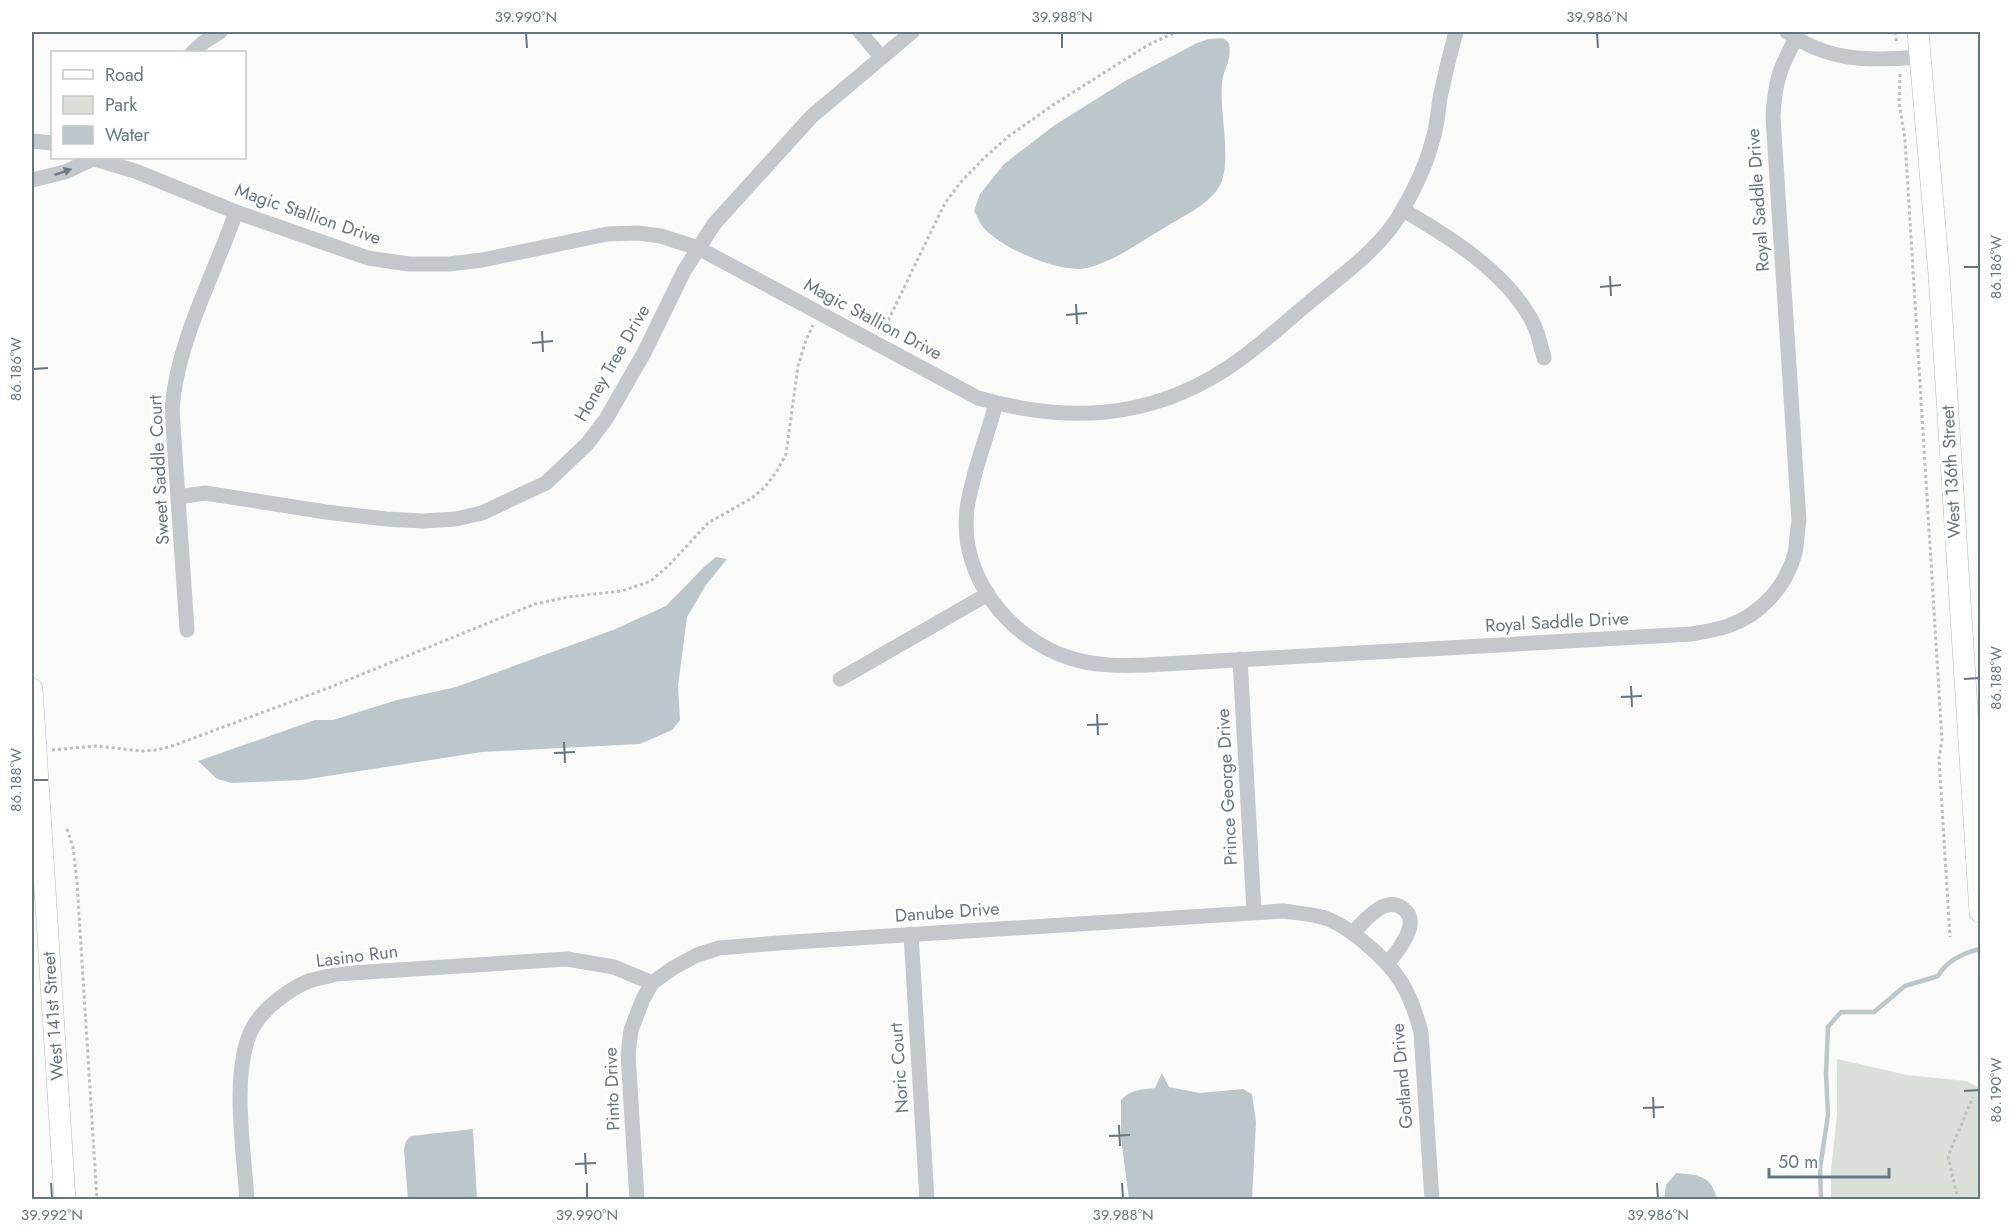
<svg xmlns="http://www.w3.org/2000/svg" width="2012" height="1231" font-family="Jost,sans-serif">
<rect width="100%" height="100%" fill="#fafaf8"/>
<!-- green -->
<path fill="#dadfd7" d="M1837 1059 1907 1075 1966 1081 1980 1088V1199H1831V1171L1837 1114Z"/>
<!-- water -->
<g fill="#bbc7cb">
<path d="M1223 38 1229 43C1232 62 1224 66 1222 83 1219 111 1233 164 1219 187 1207 206 1183 216 1164 228 1140 242 1115 261 1087 268 1061 274 1000 248 983 227 980 223 977 216 974 211L980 194 1004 164 1055 125 1125 81 1197 43 1209 39Z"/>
<path d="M716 557 727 559 706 585 687 617 678 686 680 720 672 730 640 744 482 752 302 780 232 783 217 779 198 761 315 720H333L397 700 456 687 613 630 666 606 704 567Z"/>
<path d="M1162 1073 1169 1087 1200 1093 1243 1089 1252 1094 1256 1122 1252 1199H1129L1121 1139V1100C1129 1090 1143 1089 1155 1088Z"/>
<path d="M473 1129 477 1199H408L404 1149 406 1141 411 1136Z"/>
<path d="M1676 1173C1699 1175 1711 1175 1717 1199H1664L1666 1185Z"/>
</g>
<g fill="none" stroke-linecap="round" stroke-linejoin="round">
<!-- stream -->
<path stroke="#bbc7cb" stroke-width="4.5" d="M1821 1200 1820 1168 1828 1115 1826 1074 1828 1027 1841 1012H1874L1905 986 1938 976C1947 960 1963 953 1980 949"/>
<defs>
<g id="secondary">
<path d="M1918 32 1939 274 1980 912"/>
<path d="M32 689 65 1200"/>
</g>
</defs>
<!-- secondary casing -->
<use href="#secondary" stroke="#b3babf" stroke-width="22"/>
<!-- path -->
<g stroke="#bbbfc2" stroke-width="3" stroke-dasharray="3 3" stroke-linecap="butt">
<path d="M1895 32 1897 44"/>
<path d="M1900 74 1899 102 1905 140 1942 740 1939 758 1950 937"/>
<path d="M883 331 945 203 960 183 984 158 1009 136 1053 105 1148 45 1176 32"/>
<path d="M52 750 96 746 141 751 157 750 175 745 328 688 535 604 568 597 622 591 651 581 669 565 708 523 752 498 765 487 777 471 786 454 798 366 806 340 813 325"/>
<path d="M67 829 73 847 77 882 97 1200"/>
<path d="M1958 1200 1948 1156 1973 1097"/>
</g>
<!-- street -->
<g stroke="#c3c8cc" stroke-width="15">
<path d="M860 32 881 57"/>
<path d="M1787 32C1829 62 1870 61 1919 57"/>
<path d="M193 52 204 42 220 32"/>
<path d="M32 141 52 143"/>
<path d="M91 158 135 171 236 212 368 258 409 264H449L482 260 607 234 638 233 661 236 698 248 978 398C1065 423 1148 420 1226 369 1256 350 1283 324 1311 301 1343 274 1383 247 1403 209 1415 188 1426 166 1432 142 1437 128 1438 112 1440 98 1445 75 1450 53 1456 32"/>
<path d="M32 180 65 172 93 159"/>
<path d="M1403 210C1448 236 1501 269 1528 314 1537 327 1540 343 1544 358"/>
<path d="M996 403C987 438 972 473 967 509 959 576 1008 638 1070 658 1094 666 1121 666 1147 665L1691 634C1703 632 1716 630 1728 626 1760 615 1786 587 1795 553 1797 543 1797 531 1799 521L1773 117C1775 81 1779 70 1796 38"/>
<path d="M179 497 205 493 326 512 386 519 423 521 456 519 482 513 546 483 587 444 606 419 644 353 684 271 714 224 812 116 912 32"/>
<path d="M187 630 172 410C176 344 214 275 236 212"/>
<path d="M1240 659 1254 912"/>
<path d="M840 679 988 594"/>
<path d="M1353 933C1360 925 1368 916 1377 910 1384 905 1392 903 1399 906 1425 919 1399 949 1388 963"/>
<path d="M911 934 927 1200"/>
<path d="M247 1200C244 1151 230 1070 253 1027 264 1008 289 989 309 981 318 978 327 977 336 974L567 959 614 967 652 983"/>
<path d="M637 1200 628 1054 631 1030 643 999 652 983 673 968 697 955 719 948 778 943 1283 911C1297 913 1312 914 1325 918 1340 923 1353 933 1365 943 1398 970 1410 991 1421 1032L1432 1200"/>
</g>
<!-- secondary -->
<use href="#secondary" stroke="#fff" stroke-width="21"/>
</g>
<!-- one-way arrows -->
<defs><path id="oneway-solid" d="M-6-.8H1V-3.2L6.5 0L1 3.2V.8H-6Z" transform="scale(1.5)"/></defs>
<use fill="#6a7a87" href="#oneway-solid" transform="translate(63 172) rotate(-19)"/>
<!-- ticks -->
<path fill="none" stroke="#657683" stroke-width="2" d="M526 33 527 48M1062 33V48M1597 33 1598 48M1964 267H1979M1610 276 1611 296M1600 287 1621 285M1076 304 1077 324M1066 315 1087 313M542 331 543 352M532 343 553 341M33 369 48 368M1964 679 1979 678M1631 686 1632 707M1621 697 1642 696M1097 714 1098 735M1087 725 1108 724M564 742 565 763M554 753 575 752M33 780H48M1964 1091 1979 1090M1653 1097 1654 1118M1643 1108 1664 1107M1119 1125 1120 1146M1109 1136 1130 1135M585 1153 586 1174M575 1164 596 1163M51 1183 52 1198M587 1183V1198M1122 1183 1123 1198M1657 1183 1658 1198"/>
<g text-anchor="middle" stroke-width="6" stroke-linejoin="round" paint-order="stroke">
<!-- street labels -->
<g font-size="18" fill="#657683" stroke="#fff">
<text transform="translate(1758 200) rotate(-94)" y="6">Royal Saddle Drive</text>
<text transform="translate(308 214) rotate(19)" y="6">Magic Stallion Drive</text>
<text transform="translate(873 319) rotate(28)" y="6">Magic Stallion Drive</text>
<text transform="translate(612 363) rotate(-60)" y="6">Honey Tree Drive</text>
<text transform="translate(159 470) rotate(-93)" y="6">Sweet Saddle Court</text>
<text transform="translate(1951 472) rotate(-93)" y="6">West 136th Street</text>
<text transform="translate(1557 622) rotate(-3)" y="6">Royal Saddle Drive</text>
<text transform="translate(1227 787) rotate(-93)" y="6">Prince George Drive</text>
<text transform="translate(947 912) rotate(-4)" y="6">Danube Drive</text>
<text transform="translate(357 956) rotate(-7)" y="6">Lasino Run</text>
<text transform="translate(53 1016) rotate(-94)" y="6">West 141st Street</text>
<text transform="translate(899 1068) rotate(-94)" y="6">Noric Court</text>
<text transform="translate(1402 1076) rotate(-95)" y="6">Gotland Drive</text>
<text transform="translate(612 1089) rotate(-92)" y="6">Pinto Drive</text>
</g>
</g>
<!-- border -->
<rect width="2012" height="1231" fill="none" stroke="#ffffff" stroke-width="66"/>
<!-- legend -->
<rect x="51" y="51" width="195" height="108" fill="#ffffff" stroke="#c1c8cd" stroke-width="1.5"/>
<rect x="63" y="70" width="30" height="9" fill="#ffffff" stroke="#c1c8cd" stroke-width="1.5"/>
<text x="105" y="81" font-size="18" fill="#657683">Road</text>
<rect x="63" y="96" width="30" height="18" fill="#dadfd7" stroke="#c1c8cd" stroke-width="1.5"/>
<text x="105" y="111" font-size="18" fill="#657683">Park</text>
<rect x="63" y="126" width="30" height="18" fill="#bbc7cb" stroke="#c1c8cd" stroke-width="1.5"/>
<text x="105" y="141" font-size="18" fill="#657683">Water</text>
<!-- scale -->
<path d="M1769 1168v9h120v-9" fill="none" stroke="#657683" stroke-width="3"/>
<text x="1778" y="1168" font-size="18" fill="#657683" stroke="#ffffff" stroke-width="4.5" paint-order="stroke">50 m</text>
<rect x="33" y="33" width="1946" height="1165" fill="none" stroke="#657683" stroke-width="2"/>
<g font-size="15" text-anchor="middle" fill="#657683">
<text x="526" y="22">39.990°N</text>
<text x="1062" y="22">39.988°N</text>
<text x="1597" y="22">39.986°N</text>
<text transform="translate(1996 267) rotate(-90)" y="5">86.186°W</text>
<text transform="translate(16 369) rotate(-90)" y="5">86.186°W</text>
<text transform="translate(1996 678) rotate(-90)" y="5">86.188°W</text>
<text transform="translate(16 780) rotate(-90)" y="5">86.188°W</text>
<text transform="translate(1996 1090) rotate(-90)" y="5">86.190°W</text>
<text x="52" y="1220">39.992°N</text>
<text x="587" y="1220">39.990°N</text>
<text x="1123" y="1220">39.988°N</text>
<text x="1658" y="1220">39.986°N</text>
</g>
</svg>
